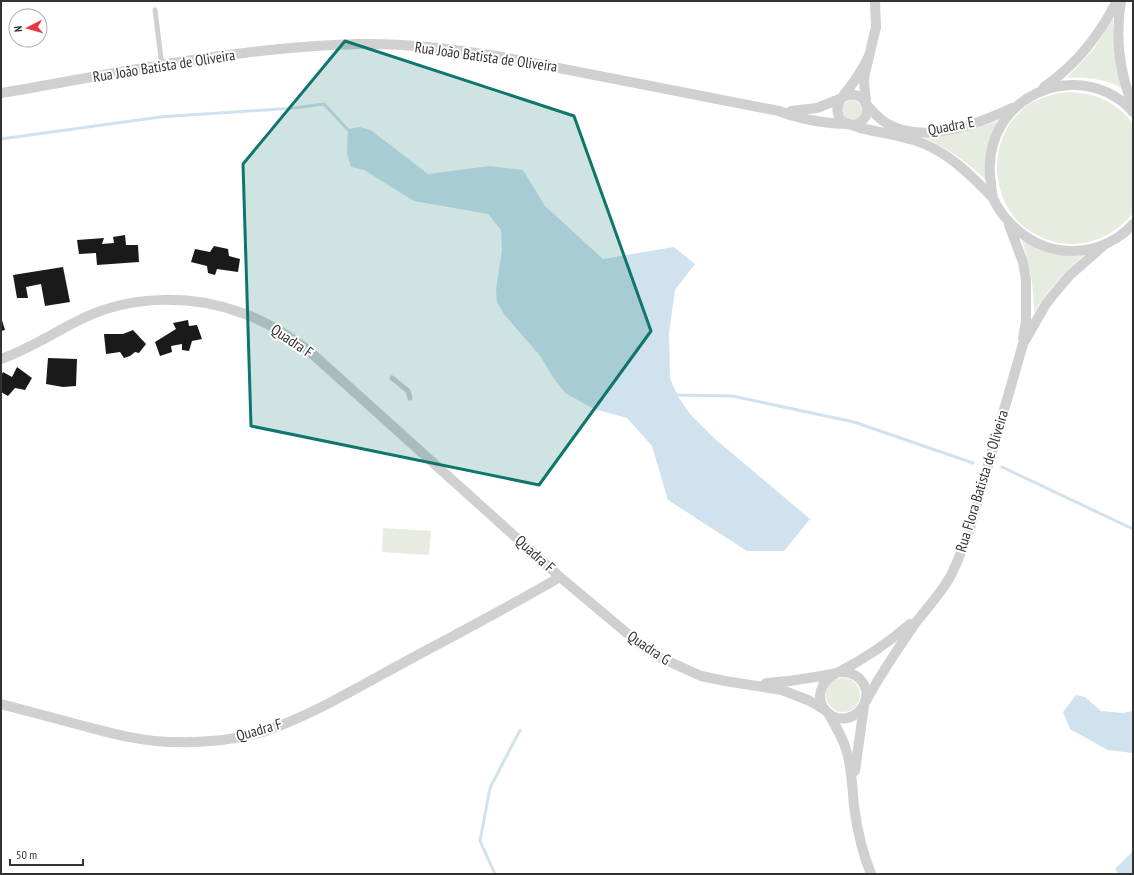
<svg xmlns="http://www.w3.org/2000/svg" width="1134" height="875" font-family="'PT Sans Narrow',sans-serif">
<rect width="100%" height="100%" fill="#fff"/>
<!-- green -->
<g fill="#e6ecdf">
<path d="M1113 19C1113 43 1117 65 1123 88 1105 80 1087 76 1067 78L1094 49Z"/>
<path d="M1066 92C1092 92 1117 101 1133 124V213C1118 231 1100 242 1076 244 1064 245 1052 242 1041 237 987 214 982 134 1031 103 1042 97 1054 94 1066 92Z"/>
<circle cx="852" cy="110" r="10"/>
<path d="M1001 120 987 181C968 162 947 148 923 137L971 129Z"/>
<path d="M1022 240C1041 253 1061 257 1084 255 1064 272 1048 290 1034 313 1034 287 1030 264 1022 240Z"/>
<path d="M383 528 431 531 429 555 382 552Z"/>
<circle cx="843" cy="695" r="17"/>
</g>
<!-- water -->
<g fill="#cfe2ee">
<path d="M360 127 372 131 428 174 489 166 523 170 545 206 603 259 674 247 695 264 675 290 669 333 670 378 677 395 690 414 714 438 810 519 784 551H747L668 500 652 446 627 418 594 409 565 393 552 376 541 357 504 314 497 302 496 290 502 250 501 230 488 214 414 201 364 170 351 167 347 153 348 129Z"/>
<path d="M1076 695 1085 697 1101 711 1123 713 1133 711V753L1108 750 1070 729 1063 712Z"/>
<path d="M1133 851V874H1119L1115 869Z"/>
</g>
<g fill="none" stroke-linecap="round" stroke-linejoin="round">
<!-- stream -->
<g stroke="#cfe2ee" stroke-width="3">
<path d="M1 139 160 117 294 108 324 104 349 131"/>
<path d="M675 393 677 395 732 396 854 422 973 463"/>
<path d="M1002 467 1133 529"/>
<path d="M495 874 480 841 490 788 520 730"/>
</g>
</g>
<!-- building -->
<g fill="#1a1a1a">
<path d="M125 235 126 245H138L139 262 97 265 96 253 79 254 77 240 104 238 102 244 114 243 113 237Z"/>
<path d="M214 246 228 249 229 256 240 259 238 272 217 269 215 275 208 273 207 266 191 262 195 249 210 252Z"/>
<path d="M63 267 70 302 45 306 41 284 26 287 28 298H17L13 275Z"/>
<path d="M1 317 5 330 1 331Z"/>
<path d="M188 320 189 326 197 325 202 339 192 341 189 351 182 350V344L171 346 172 352 160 356 155 342 176 329 173 323Z"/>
<path d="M133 330 146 344 139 353 135 352 130 356 124 358 120 352 106 354 104 334H123Z"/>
<path d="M48 358 77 359 76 386 63 387 46 384Z"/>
<path d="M17 367 32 378 25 390 15 388 8 396 1 392V375L3 372 12 377Z"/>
</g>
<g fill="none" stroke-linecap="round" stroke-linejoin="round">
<!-- service -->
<g stroke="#d0d0d0" stroke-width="5">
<path d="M155 10 162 66"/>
<path d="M392 378 408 391 410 398"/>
</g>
<!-- minor -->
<g stroke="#d0d0d0" stroke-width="10">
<path d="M1121 1C1115 37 1119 72 1133 106"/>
<path d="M1044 87C1077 64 1098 37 1117 1"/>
<path d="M1 93C119 73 238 47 358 44 405 43 451 49 497 56L779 111C799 119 827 124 849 124"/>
<path d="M843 97C863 87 877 112 859 123 856 125 851 125 847 124 840 121 836 114 838 106 839 98 850 88 855 80 860 73 865 64 869 56"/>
<path d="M866 102 864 82 865 73 876 27 875 1"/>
<path d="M866 104C872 111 878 118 886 123 922 145 978 124 1012 108"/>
<path d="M791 111 817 108 842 98"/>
<path d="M1133 112C1119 95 1096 85 1074 85 1021 85 982 130 991 183 991 188 992 193 993 198 997 208 1005 218 1012 225 1025 238 1041 247 1059 250 1086 254 1115 245 1133 224"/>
<path d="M852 125 860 128C878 132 897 135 914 140 946 150 971 175 993 198"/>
<path d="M1009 225 1023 262 1026 280V321L1023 338"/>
<path d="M1 359C32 348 59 329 88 316 135 295 194 295 242 313 266 321 287 335 308 350L560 577 641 645 659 657 701 676 725 681 782 690 810 701 825 710"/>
<path d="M839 672C866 658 888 643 910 624"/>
<path d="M766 683C783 682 799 680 815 677 824 676 833 673 842 672 848 672 854 674 859 678 881 699 849 733 827 712 814 699 821 681 835 674"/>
<path d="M866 701C881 673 899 647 917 621 928 607 941 593 950 577 957 564 962 549 968 535L1023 344 1046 304 1058 289 1070 275 1103 246"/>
<path d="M1 704C27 711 54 718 80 725 111 733 142 742 175 742 209 743 247 739 279 726 325 708 371 680 414 657 463 631 512 605 560 577"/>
<path d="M828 713C835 725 842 736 846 749 852 767 852 787 854 806 857 829 862 852 871 874"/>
<path d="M855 771 864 706"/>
</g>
</g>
<!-- marked area -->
<path fill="#0f766e" fill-opacity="0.2" stroke="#0f766e" stroke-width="3" stroke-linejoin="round" d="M345 41 574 116 651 331 539 485 251 426 243 164Z"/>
<g text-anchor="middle" stroke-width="4" stroke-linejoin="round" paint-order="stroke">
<!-- street labels -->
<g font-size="15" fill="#333" stroke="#fff">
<text transform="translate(486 57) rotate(8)" y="5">Rua João Batista de Oliveira</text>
<text transform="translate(164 66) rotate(-9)" y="5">Rua João Batista de Oliveira</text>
<text transform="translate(951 126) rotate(-11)" y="5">Quadra E</text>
<text transform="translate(292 341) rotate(34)" y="5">Quadra F</text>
<text transform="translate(982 481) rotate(-73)" y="5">Rua Flora Batista de Oliveira</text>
<text transform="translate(535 554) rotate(42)" y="5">Quadra F</text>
<text transform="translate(649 648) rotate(34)" y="5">Quadra G</text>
<text transform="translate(259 730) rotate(-16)" y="5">Quadra F</text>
</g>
</g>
<!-- border -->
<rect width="1134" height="875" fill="none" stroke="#333333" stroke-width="4"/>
<!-- north arrow -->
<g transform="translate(28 28) rotate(264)"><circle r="19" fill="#ffffff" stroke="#adadad"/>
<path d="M0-3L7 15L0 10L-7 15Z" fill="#e63946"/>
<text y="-6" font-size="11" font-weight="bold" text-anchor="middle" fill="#333333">N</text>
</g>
<!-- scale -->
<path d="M10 859v6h73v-6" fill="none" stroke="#333333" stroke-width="2"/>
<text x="16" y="859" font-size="12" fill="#333333" stroke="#ffffff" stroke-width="3" paint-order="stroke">50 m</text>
</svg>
